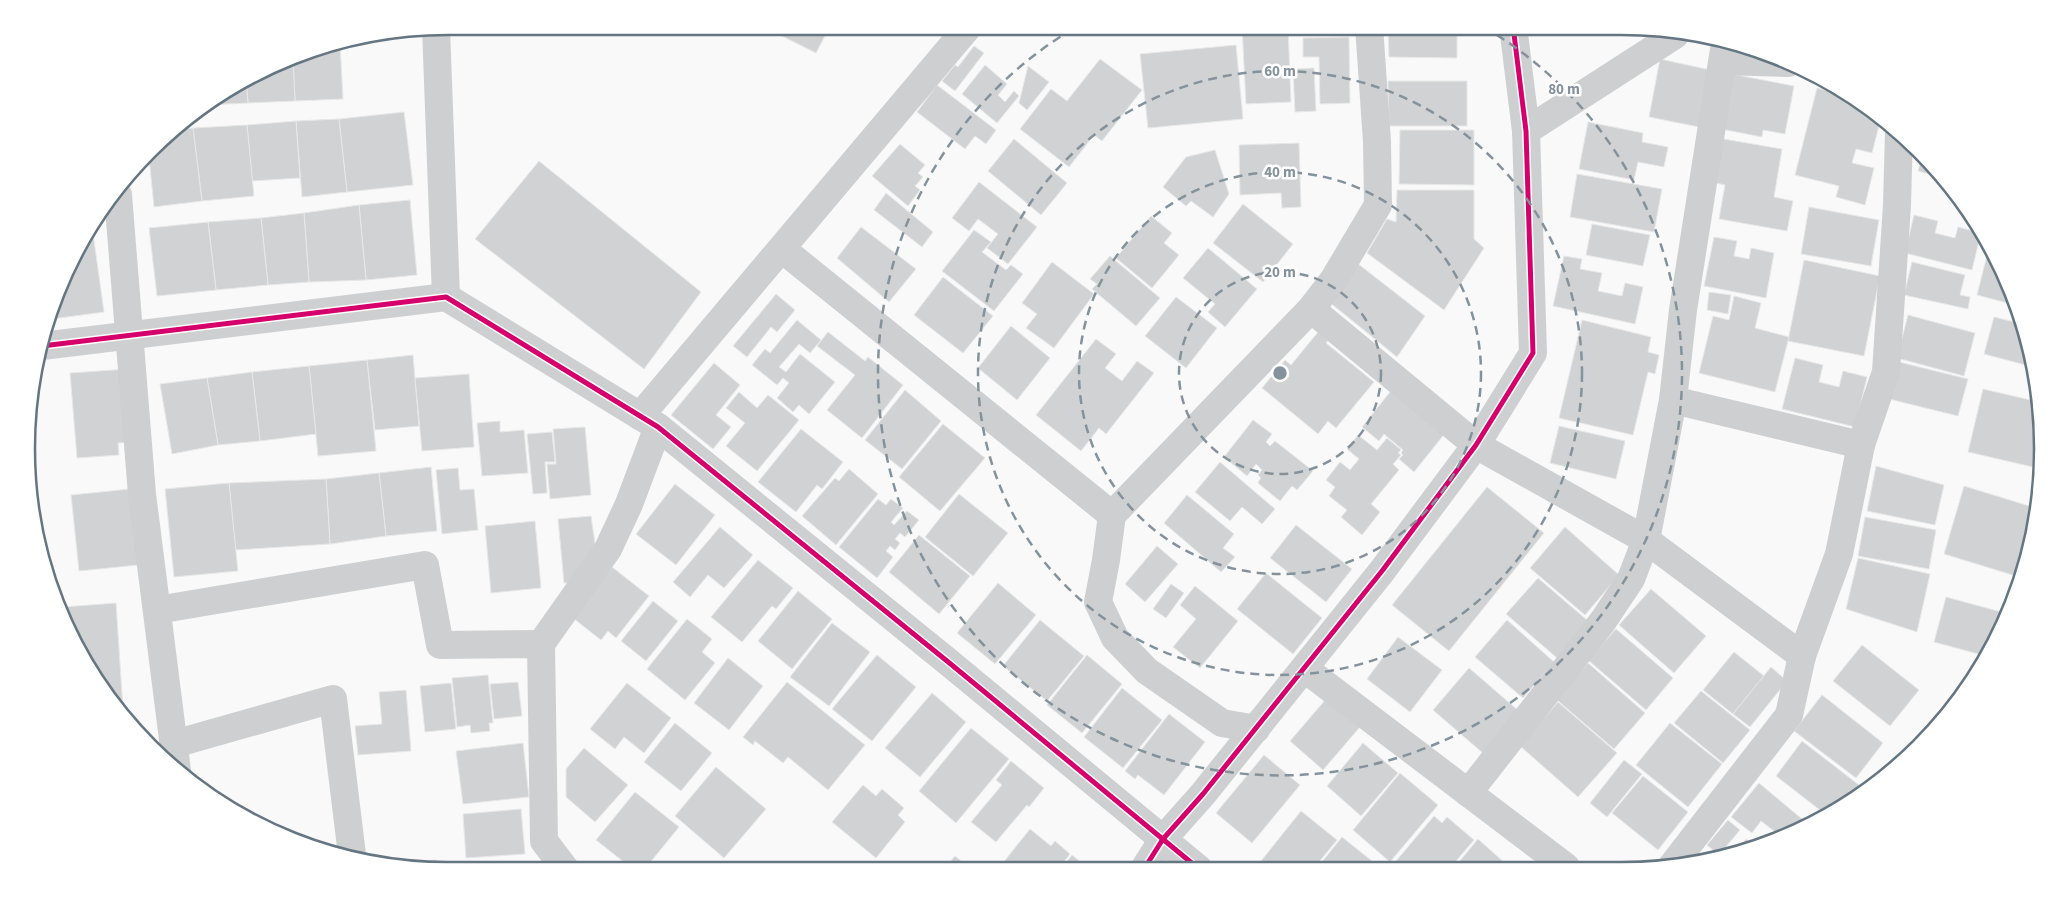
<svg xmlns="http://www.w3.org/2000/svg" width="2069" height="897" font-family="'Source Sans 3',sans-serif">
<rect width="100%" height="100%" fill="#f9f9f9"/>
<!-- building -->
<g fill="#d0d2d3" stroke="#e8e8e8">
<path d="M762 26H830L816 53Z"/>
<path d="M1242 26H1288L1291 102 1246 104Z"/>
<path d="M1388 26H1457V58L1389 57Z"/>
<path d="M1349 37 1350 103 1320 104 1319 57H1303V38Z"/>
<path d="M340 44 343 99 295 101 293 58 313 49Z"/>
<path d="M1236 45 1243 119 1148 128 1140 54Z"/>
<path d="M974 46 984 53 955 91 942 81 955 65 958 67Z"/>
<path d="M293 58 295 101 248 103 246 79Z"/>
<path d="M1100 59 1142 90 1102 141 1094 135 1069 167 1020 129 1051 89 1067 101Z"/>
<path d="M1660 59 1715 71 1704 128 1649 117Z"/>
<path d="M985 65 1007 84 998 95 1005 102 1014 91 1019 96 997 123 962 94Z"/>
<path d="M1028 66 1049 82 1027 110 1019 103Z"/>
<path d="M1314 68 1316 111 1295 112 1293 69Z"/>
<path d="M1732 74 1794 86 1785 134 1763 130 1762 137 1721 129Z"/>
<path d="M246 79 248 103 207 105 238 83Z"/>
<path d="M1388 81H1467V126H1389Z"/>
<path d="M937 85 996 130 986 144 975 136 965 149 917 112Z"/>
<path d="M1817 88 1852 97 1881 118 1872 153 1856 149 1852 163 1874 168 1865 205 1836 197 1839 186 1795 175Z"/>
<path d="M404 112 413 185 347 192 339 119Z"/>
<path d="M339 119 347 192 302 197 296 121Z"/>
<path d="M296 121 300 178 252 181 247 125Z"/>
<path d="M1588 122 1643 133 1642 142 1668 147 1664 167 1638 162 1634 180 1579 169Z"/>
<path d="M247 125 254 196 202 201 193 128Z"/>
<path d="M193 128 202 201 154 207 149 157 171 130Z"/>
<path d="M1400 130H1474V185L1399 184Z"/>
<path d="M1718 138 1782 149 1774 197 1793 201 1787 231 1719 219 1725 185 1711 182Z"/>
<path d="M1014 139 1067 183 1041 215 988 171Z"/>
<path d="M1299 143 1301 207 1282 208 1281 193 1240 195 1239 145Z"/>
<path d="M900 144 925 165 918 173 923 177 915 186 920 190 908 206 872 176Z"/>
<path d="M1215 150 1229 194 1213 217 1191 201 1186 206 1163 187 1186 157Z"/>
<path d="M1922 156 1943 178 1918 171Z"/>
<path d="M539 161 701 292 644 369 475 239Z"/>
<path d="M1577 174 1662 189 1654 232 1570 217Z"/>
<path d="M979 182 1037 227 1008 264 987 248 998 234 978 219 969 231 952 218Z"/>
<path d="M1397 190H1474V239L1484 248 1444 310 1367 253 1387 219 1396 222Z"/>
<path d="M886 193 933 232 922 247 874 210Z"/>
<path d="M410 200 417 275 366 280 359 205Z"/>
<path d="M1243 204 1293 244 1263 282 1213 243Z"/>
<path d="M359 205 366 280 309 282 304 213Z"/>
<path d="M1809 207 1879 220 1871 266 1801 254Z"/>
<path d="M304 213 309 282 268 285 261 218Z"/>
<path d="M1914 215 1938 221 1935 233 1955 238 1958 227 1981 233 1972 270 1905 253Z"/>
<path d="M1151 216 1172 233 1164 243 1179 255 1152 288 1116 258Z"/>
<path d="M261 218 268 285 216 290 208 222Z"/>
<path d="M208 222 216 290 157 296 149 228Z"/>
<path d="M1592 224 1650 235 1643 266 1586 255Z"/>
<path d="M861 227 916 269 889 302 837 258Z"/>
<path d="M974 230 991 242 982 252 1006 270 1011 265 1023 274 994 311 942 271Z"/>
<path d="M93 233 104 312 52 319 83 238 86 234Z"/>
<path d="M1714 237 1737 241 1734 256 1749 259 1751 248 1774 253 1766 298 1704 286Z"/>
<path d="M1989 247 1999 262 2015 305 1977 295Z"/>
<path d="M1208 248 1257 289 1225 327 1208 312 1215 304 1183 278Z"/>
<path d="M1110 256 1160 298 1136 326 1092 289 1097 284 1090 279Z"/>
<path d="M1564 256 1582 259 1580 269 1602 273 1598 291 1622 296 1625 283 1643 287 1635 324 1553 306Z"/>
<path d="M1804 260 1880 276 1864 356 1788 341Z"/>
<path d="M1052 262 1094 294 1054 348 1026 328 1037 314 1022 303Z"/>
<path d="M1912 262 1965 275 1960 295 1970 297 1968 309 1904 295Z"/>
<path d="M1357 263 1425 316 1397 357 1328 301Z"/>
<path d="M943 277 993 316 963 353 914 315Z"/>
<path d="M1709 292 1731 295 1728 314 1707 310Z"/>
<path d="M776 294 795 310 777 332 771 327 747 357 733 346Z"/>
<path d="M1734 296 1761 303 1755 328 1789 337 1775 392 1699 373 1713 316 1729 320Z"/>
<path d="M1176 297 1217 328 1186 368 1145 336Z"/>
<path d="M1908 315 1975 333 1964 376 1897 358Z"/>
<path d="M1994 317 2023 324 2028 339 2033 367 1984 354Z"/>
<path d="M797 320 821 340 810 353 799 344 779 367 786 372 800 354 835 382 809 414 799 405 793 412 777 398 789 383 783 378 777 385 752 365 765 349 770 353Z"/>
<path d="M1582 320 1651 337 1648 352 1659 355 1655 374 1648 372 1633 435 1559 418Z"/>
<path d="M1011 326 1050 358 1017 400 978 368Z"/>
<path d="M1319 331 1329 339 1326 343 1374 382 1336 428 1328 421 1318 434 1262 388 1285 360 1291 365Z"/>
<path d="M828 332 865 361 868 357 903 385 862 438 827 410 855 375 817 346Z"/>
<path d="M1096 339 1116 354 1105 368 1122 381 1137 361 1154 373 1106 434 1099 428 1081 451 1036 415Z"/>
<path d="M413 355 419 426 375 430 367 360Z"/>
<path d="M1795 358 1823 365 1819 382 1839 387 1843 371 1867 377 1855 427 1782 409Z"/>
<path d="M367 360 376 451 318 456 309 366Z"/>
<path d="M1899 362 1968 379 1958 416 1889 399Z"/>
<path d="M714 363 740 385 716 415 731 427 713 449 671 415Z"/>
<path d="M309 366 316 434 260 441 252 372Z"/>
<path d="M128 369 133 442 118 443 119 455 77 458 70 373Z"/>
<path d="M252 372 260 441 218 445 207 378Z"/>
<path d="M469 374 474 447 422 451 415 378Z"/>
<path d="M207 378 218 445 172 454 160 384Z"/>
<path d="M1394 387 1446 432 1414 472 1399 459 1403 455 1401 453 1403 450 1384 434 1379 441 1362 427Z"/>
<path d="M1983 389 2039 402 2042 421 2041 449 2037 468 1968 452Z"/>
<path d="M905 390 941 421 902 469 865 440Z"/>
<path d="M739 392 757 408 768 395 799 420 757 471 726 446 745 423 726 408Z"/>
<path d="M1253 420 1272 434 1266 442 1270 446 1275 441 1313 471 1297 490 1292 486 1280 501 1259 484 1258 482 1261 478 1258 475 1262 470 1256 464 1247 476 1224 457Z"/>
<path d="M500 421V432L524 430 528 473 482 476 477 423Z"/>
<path d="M943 424 985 458 940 511 899 477Z"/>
<path d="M1559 426 1625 441 1616 479 1550 463Z"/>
<path d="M585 427 591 495 550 499 547 464H556L553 429Z"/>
<path d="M801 429 843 462 822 489 817 485 796 512 758 482Z"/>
<path d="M552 432 555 462H545L547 493 533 494 527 434Z"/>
<path d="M1358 435 1377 450 1387 438 1401 450 1398 453 1401 455 1393 464 1399 470 1371 504 1380 512 1362 535 1341 517 1347 510 1329 496 1335 487 1326 480 1340 462 1350 470 1359 459 1347 449Z"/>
<path d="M1220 462 1275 509 1262 524 1242 507 1230 521 1195 492Z"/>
<path d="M1876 466 1944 485 1935 525 1867 511Z"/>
<path d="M431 467 437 531 386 536 379 473Z"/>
<path d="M458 468 460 490 474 489 478 530 442 534 436 470Z"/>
<path d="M849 469 878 494 836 545 802 516 835 478 839 481Z"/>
<path d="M379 473 386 536 330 544 326 479Z"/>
<path d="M326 479 330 544 235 550 229 483Z"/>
<path d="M229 483 238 571 174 577 165 489Z"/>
<path d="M675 484 715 515 676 565 636 534Z"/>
<path d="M1964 486 2036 508 2016 576 1944 554Z"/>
<path d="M1487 487 1544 533 1449 651 1392 605Z"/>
<path d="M130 489 138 565 79 571 71 495Z"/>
<path d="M959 494 1008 533 973 576 925 537Z"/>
<path d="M1187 495 1234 534 1223 548 1235 557 1221 572 1164 523Z"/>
<path d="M878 499 886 505 891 499 903 508 891 522 894 525 907 511 919 520 905 537 900 533 895 539 900 543 895 550 890 546 886 551 893 557 877 578 839 547Z"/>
<path d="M591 516 597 557 574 583H564L558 519Z"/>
<path d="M1865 517 1936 530 1929 569 1858 556Z"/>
<path d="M535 521 541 588 491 593 485 526Z"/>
<path d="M1296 525 1352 569 1326 602 1270 558Z"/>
<path d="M720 527 753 555 724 588 708 575 690 597 673 582Z"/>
<path d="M1565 527 1619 575 1585 615 1530 568Z"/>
<path d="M919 535 970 576 939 614 889 572Z"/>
<path d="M1157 546 1178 564 1145 602 1125 584Z"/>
<path d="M1858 558 1930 574 1917 632 1846 609Z"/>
<path d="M758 560 793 588 776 609 772 606 742 642 711 617Z"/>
<path d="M612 567 649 596 616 638 608 631 601 640 573 618Z"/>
<path d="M1266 573 1322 618 1293 654 1237 609Z"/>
<path d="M1538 578 1588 621 1557 658 1506 614Z"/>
<path d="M998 583 1036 615 995 664 957 633Z"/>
<path d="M1171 584 1184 593 1166 618 1153 609Z"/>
<path d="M1195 586 1238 621 1200 668 1173 647 1196 619 1180 605Z"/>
<path d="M1651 589 1706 636 1674 673 1619 625Z"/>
<path d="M798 591 832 619 792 669 758 641Z"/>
<path d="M1946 597 2005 613 1982 655 1934 642Z"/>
<path d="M653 601 678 621 646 661 621 641Z"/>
<path d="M116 603 123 709 83 660 63 607Z"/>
<path d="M687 619 712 639 702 652 715 663 685 700 647 669Z"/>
<path d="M1040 620 1084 656 1047 701 1003 666Z"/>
<path d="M1507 620 1554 662 1523 698 1475 657Z"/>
<path d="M832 623 870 652 829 706 790 677Z"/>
<path d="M1616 629 1673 678 1646 710 1588 660Z"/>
<path d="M1398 637 1442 670 1410 712 1367 679Z"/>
<path d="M1862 645 1919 690 1890 726 1833 681Z"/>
<path d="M1734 652 1764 676 1733 714 1703 690Z"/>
<path d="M877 655 916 687 872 741 832 709Z"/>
<path d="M1087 655 1122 684 1082 733 1047 705Z"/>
<path d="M728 658 763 686 729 730 694 703Z"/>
<path d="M1588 663 1645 713 1614 749 1556 699Z"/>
<path d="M1771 667 1787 681 1750 727 1733 714Z"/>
<path d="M1469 668 1520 712 1484 754 1433 710Z"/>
<path d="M488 675 493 723H489L490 731 471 733 470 725 457 727 452 678Z"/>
<path d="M518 682 522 716 494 719 490 684Z"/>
<path d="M787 682 865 745 828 790 788 757 783 763 755 741 753 745 743 737Z"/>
<path d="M451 683 456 729 425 732 420 686Z"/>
<path d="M627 683 671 718 644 753 624 737 615 749 590 729Z"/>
<path d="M1122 688 1162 720 1123 768 1084 737Z"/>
<path d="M406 690 411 751 358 755 355 726 382 724 379 692Z"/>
<path d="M1701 691 1750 730 1723 763 1674 723Z"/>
<path d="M932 693 966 722 920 777 885 748Z"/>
<path d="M1822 695 1883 743 1856 778 1794 731Z"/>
<path d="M1327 698 1360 727 1323 770 1290 741Z"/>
<path d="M1558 702 1617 753 1578 797 1520 746Z"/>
<path d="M1169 714 1205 742 1164 795 1138 775 1135 779 1125 771Z"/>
<path d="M675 723 712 753 681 791 644 762Z"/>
<path d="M1670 723 1722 764 1688 807 1636 765Z"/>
<path d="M971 728 1009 759 956 823 919 791Z"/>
<path d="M1802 741 1859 785 1848 801 1825 814 1776 776Z"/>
<path d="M523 743 529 797 463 804 456 751Z"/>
<path d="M1363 743 1398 773 1361 816 1327 786Z"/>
<path d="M584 748 628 785 595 822 566 797V769Z"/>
<path d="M1264 755 1300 785 1252 843 1216 813Z"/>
<path d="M1624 760 1642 774 1607 817 1590 803Z"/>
<path d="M1011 761 1044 788 1029 807 1027 805 996 842 971 822 1002 785 996 780Z"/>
<path d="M716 767 766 809 724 858 675 816Z"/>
<path d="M1400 773 1438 805 1390 862 1353 830Z"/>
<path d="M1643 776 1688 812 1658 850 1612 813Z"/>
<path d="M1759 783 1808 824 1783 838 1761 821 1752 833 1731 817Z"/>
<path d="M863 785 876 796 882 789 904 808 898 815 905 822 876 858 832 822Z"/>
<path d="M635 792 679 827 644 870H634L596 840Z"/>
<path d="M521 809 525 854 466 858 463 814Z"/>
<path d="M1301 811 1337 840 1314 868H1260L1257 866Z"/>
<path d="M1434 816 1442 823 1447 817 1474 840 1450 868 1391 867Z"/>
<path d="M1728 820 1740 830 1719 855 1707 845Z"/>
<path d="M1030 829 1051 846 1055 841 1070 854 1058 869H998Z"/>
<path d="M1762 836 1769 842 1736 851 1746 839 1754 845Z"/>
<path d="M1342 837 1377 865 1374 868H1317Z"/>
<path d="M1478 839 1507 865 1505 868H1454Z"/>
<path d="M1072 855 1089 869H1061Z"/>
<path d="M955 856 966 865 963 869H944Z"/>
<path d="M436 860 437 869 401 863Z"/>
<path d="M509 866V871L464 870Z"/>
</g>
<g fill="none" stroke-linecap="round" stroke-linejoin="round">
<!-- minor -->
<g stroke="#cecfd0" stroke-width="28">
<path d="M436 28 446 297"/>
<path d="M1723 61 1788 63"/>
<path d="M1526 131 1675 35"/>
<path d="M118 195 142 494 177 771"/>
<path d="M782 249 1112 515"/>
<path d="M1311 309 1476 445 1646 540 1802 656"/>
<path d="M42 346 446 297 658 427 947 661 1199 869"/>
<path d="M1673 400 1861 445"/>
<path d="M640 416 969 26"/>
<path d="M157 610 425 565 440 645 541 644 544 841 566 870"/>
<path d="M541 644 608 549 629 504 658 427"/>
<path d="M1305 669 1566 867"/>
<path d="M1256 729 1222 723 1147 671 1115 638 1098 602 1106 560 1112 515 1311 309 1334 279 1378 205 1377 142 1369 26"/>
<path d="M174 744 333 699 352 855"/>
<path d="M1468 793 1603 621 1631 579 1646 540 1673 400 1683 310 1725 43"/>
<path d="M1671 867 1789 715 1802 656 1839 554 1861 445 1886 372 1897 205 1899 132"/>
<path d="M1144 869 1163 839 1203 794 1382 571 1476 445 1533 353 1526 131 1513 26"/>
</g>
<defs>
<g id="cycleway">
<path d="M42 346 446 297 658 427 947 661 1199 869"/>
<path d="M1144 869 1163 839 1203 794 1382 571 1476 445 1533 353 1526 131 1513 26"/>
</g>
</defs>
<!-- cycleway casing -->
<use href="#cycleway" stroke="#fff" stroke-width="8"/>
<!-- cycleway -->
<use href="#cycleway" stroke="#d6006c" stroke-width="5"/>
</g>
<!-- distance rings -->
<g fill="none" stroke="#84929c" stroke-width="2.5" stroke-dasharray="9 6">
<circle cx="1280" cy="373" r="101"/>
<circle cx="1280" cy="373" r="201"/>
<circle cx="1280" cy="373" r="302"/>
<path d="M1484 27A402 402 0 1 1 1076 27"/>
</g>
<!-- crop -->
<path d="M0 0H2069V897H0ZM448 35H1621A413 413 0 0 1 2034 448V449A413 413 0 0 1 1621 862H448A413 413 0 0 1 35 449V448A413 413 0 0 1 448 35Z" fill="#fff" fill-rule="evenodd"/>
<path fill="none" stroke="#657683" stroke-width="2.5" d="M448 35H1621A413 413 0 0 1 2034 448V449A413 413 0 0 1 1621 862H448A413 413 0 0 1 35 449V448A413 413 0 0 1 448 35Z"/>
<circle cx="1280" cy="373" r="8" fill="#84929c" stroke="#fff" stroke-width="2.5"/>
<g font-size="15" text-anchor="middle" font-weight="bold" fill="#84929c" stroke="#fff" stroke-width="5" stroke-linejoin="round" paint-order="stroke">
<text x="1280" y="76">60 m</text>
<text x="1564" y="94">80 m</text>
<text x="1280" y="177">40 m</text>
<text x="1280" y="277">20 m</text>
</g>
</svg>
